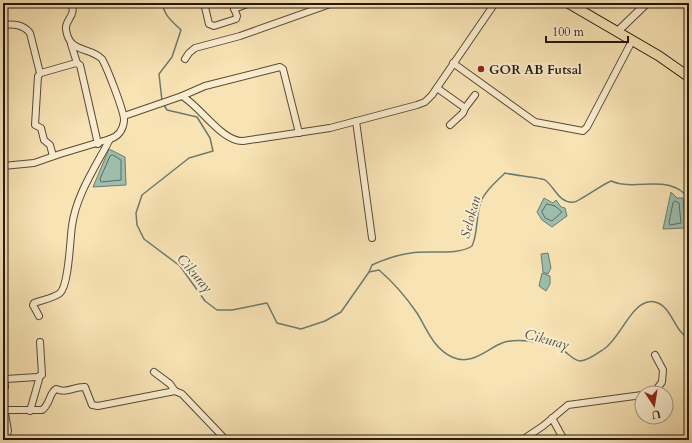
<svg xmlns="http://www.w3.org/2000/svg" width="692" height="443" font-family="Cardo,serif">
<rect width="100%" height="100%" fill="#f8e3b5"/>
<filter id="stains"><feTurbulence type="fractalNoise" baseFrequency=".005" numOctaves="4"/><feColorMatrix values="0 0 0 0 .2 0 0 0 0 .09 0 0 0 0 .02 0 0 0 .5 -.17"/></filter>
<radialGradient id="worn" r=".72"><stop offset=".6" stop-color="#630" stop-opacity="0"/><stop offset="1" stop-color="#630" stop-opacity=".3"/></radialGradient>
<!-- water -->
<g fill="#9dbead" stroke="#6c7b6d">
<path d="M109 149 125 157 126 185 93 187Z"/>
<path d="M671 192 677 198H683L685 228 663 229Z"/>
<path d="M544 198 553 203 556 200 561 207 565 208 567 216 552 227 542 220 537 212Z"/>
<path d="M548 253 551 268 548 274 543 272 541 254Z"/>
<path d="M542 273 550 276V284L546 291 539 286Z"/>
</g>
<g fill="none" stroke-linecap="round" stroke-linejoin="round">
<!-- shore -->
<g stroke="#606a5c" stroke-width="1">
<path d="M113 155 121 160V180L101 182 100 179 110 156Z"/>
<path d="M675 201 679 203 681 223 670 225 669 222 673 203Z"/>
<path d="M547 204 555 206 562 212 552 221 545 218 542 212Z"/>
</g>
<!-- stream -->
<g stroke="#6c7b6d" stroke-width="1.5">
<path d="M162 101 159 74 172 57 181 30C173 22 163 15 163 3"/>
<path d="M164 105 167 110 197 117 210 138 213 151 189 158 142 195 136 213 137 225 144 239 180 266 205 301 217 310H232L267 303 277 323 301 329 325 321 341 312 369 272 379 270C393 282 406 297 417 313 427 329 433 348 452 357 472 366 485 350 502 343 518 337 550 343 564 351 569 354 573 360 580 361 587 361 598 353 604 349 621 338 633 297 655 302 672 306 674 331 689 339"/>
<path d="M689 255V259"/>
<path d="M369 272 372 265C385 259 397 255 411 253 429 250 457 256 472 246 479 231 475 214 482 199 487 189 497 181 505 173 513 175 540 178 545 180 555 187 559 204 574 202 578 202 603 184 611 181 636 192 670 172 689 199"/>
</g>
<defs>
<g id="minor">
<path d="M204 3 209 24 214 26 236 19 237 16 232 3"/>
<path d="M234 9 250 3"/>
<path d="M3 25C13 24 23 24 30 33L40 73"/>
<path d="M71 44 77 63"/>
<path d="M185 59 189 53 195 48 240 36 333 3"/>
<path d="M453 63 535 122 583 131 587 127 632 41"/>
<path d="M437 88 465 108 463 113 450 125"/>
<path d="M182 96 205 86 280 67 283 69 299 133"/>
<path d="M465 108 475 95"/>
<path d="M124 116 182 96C201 107 222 142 243 141L330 128 417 105 425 102 432 95 495 3"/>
<path d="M356 121 372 238"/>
<path d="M53 156 50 145 44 140 41 128 35 125 38 76 41 73 76 63 80 65 98 144"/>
<path d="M3 166 34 163 60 154 110 139C119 136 123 130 124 121 125 113 107 68 102 59 89 46 69 54 66 29 65 19 77 16 71 3"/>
<path d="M39 316 33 305 34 303C42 300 54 298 60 293 69 285 70 239 72 226 76 195 96 166 110 139"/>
<path d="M154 372 170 384 175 391"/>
<path d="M3 389 5 387 4 380 6 379 37 377 42 375 40 342"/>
<path d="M649 393 656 390 662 382 663 370 655 355"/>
<path d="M3 409 5 413 8 431 5 440"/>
<path d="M4 410H42C50 405 49 393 56 389 68 394 74 386 85 387L92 405 98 406 175 391 182 394 226 440"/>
<path d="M30 411 40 376"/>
<path d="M552 418 564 440"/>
<path d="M522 440 543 426 568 405 642 395"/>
</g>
<path id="tertiary" d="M617 32 647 3"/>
<path id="primary" d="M568 3 659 56 689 77"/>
</defs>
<!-- minor casing -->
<use href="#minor" stroke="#584936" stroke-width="8"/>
<!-- tertiary casing -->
<use href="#tertiary" stroke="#584936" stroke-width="9"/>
<!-- primary casing -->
<use href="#primary" stroke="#23160c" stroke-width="11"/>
<!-- minor -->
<use href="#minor" stroke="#faedcf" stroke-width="6"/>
<!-- tertiary -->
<use href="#tertiary" stroke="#faedcf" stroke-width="7"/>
<!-- primary -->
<use href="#primary" stroke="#f8e3b5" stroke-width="9"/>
</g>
<!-- markers -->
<circle fill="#8f2418" stroke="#faedcf" stroke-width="1.5" cx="481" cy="69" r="4"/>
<g text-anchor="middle" stroke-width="4" stroke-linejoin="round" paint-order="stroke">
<!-- poi labels -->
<g font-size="13" font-weight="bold" fill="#23160c" stroke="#faedcf" text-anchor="start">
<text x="489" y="74">GOR AB Futsal</text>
</g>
<!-- water labels -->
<g font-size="14" font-style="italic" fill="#4e5144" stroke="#faedcf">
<text transform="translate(470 217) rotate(-75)" y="5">Selokan</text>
<text transform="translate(195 273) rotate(49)" y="5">Cikuray</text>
<text transform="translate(547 339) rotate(15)" y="5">Cikuray</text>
</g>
</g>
<!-- margin -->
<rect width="692" height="443" fill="none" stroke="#f8e3b5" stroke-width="16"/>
<rect x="4" y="4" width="684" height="435" fill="none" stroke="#23160c" stroke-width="2"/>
<rect x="8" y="8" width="676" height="427" fill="none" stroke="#23160c"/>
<!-- north arrow -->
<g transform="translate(654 405) rotate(168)"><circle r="19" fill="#faedcf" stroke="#a49781"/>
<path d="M0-3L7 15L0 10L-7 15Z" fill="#8f2418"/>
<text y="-6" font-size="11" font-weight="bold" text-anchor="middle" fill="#23160c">U</text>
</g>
<!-- scale -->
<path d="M546 36v6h82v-6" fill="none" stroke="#23160c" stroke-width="2"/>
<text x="552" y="36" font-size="12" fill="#23160c" stroke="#faedcf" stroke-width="3" paint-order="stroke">100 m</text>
<rect width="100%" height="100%" filter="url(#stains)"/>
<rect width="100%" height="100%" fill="url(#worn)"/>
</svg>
